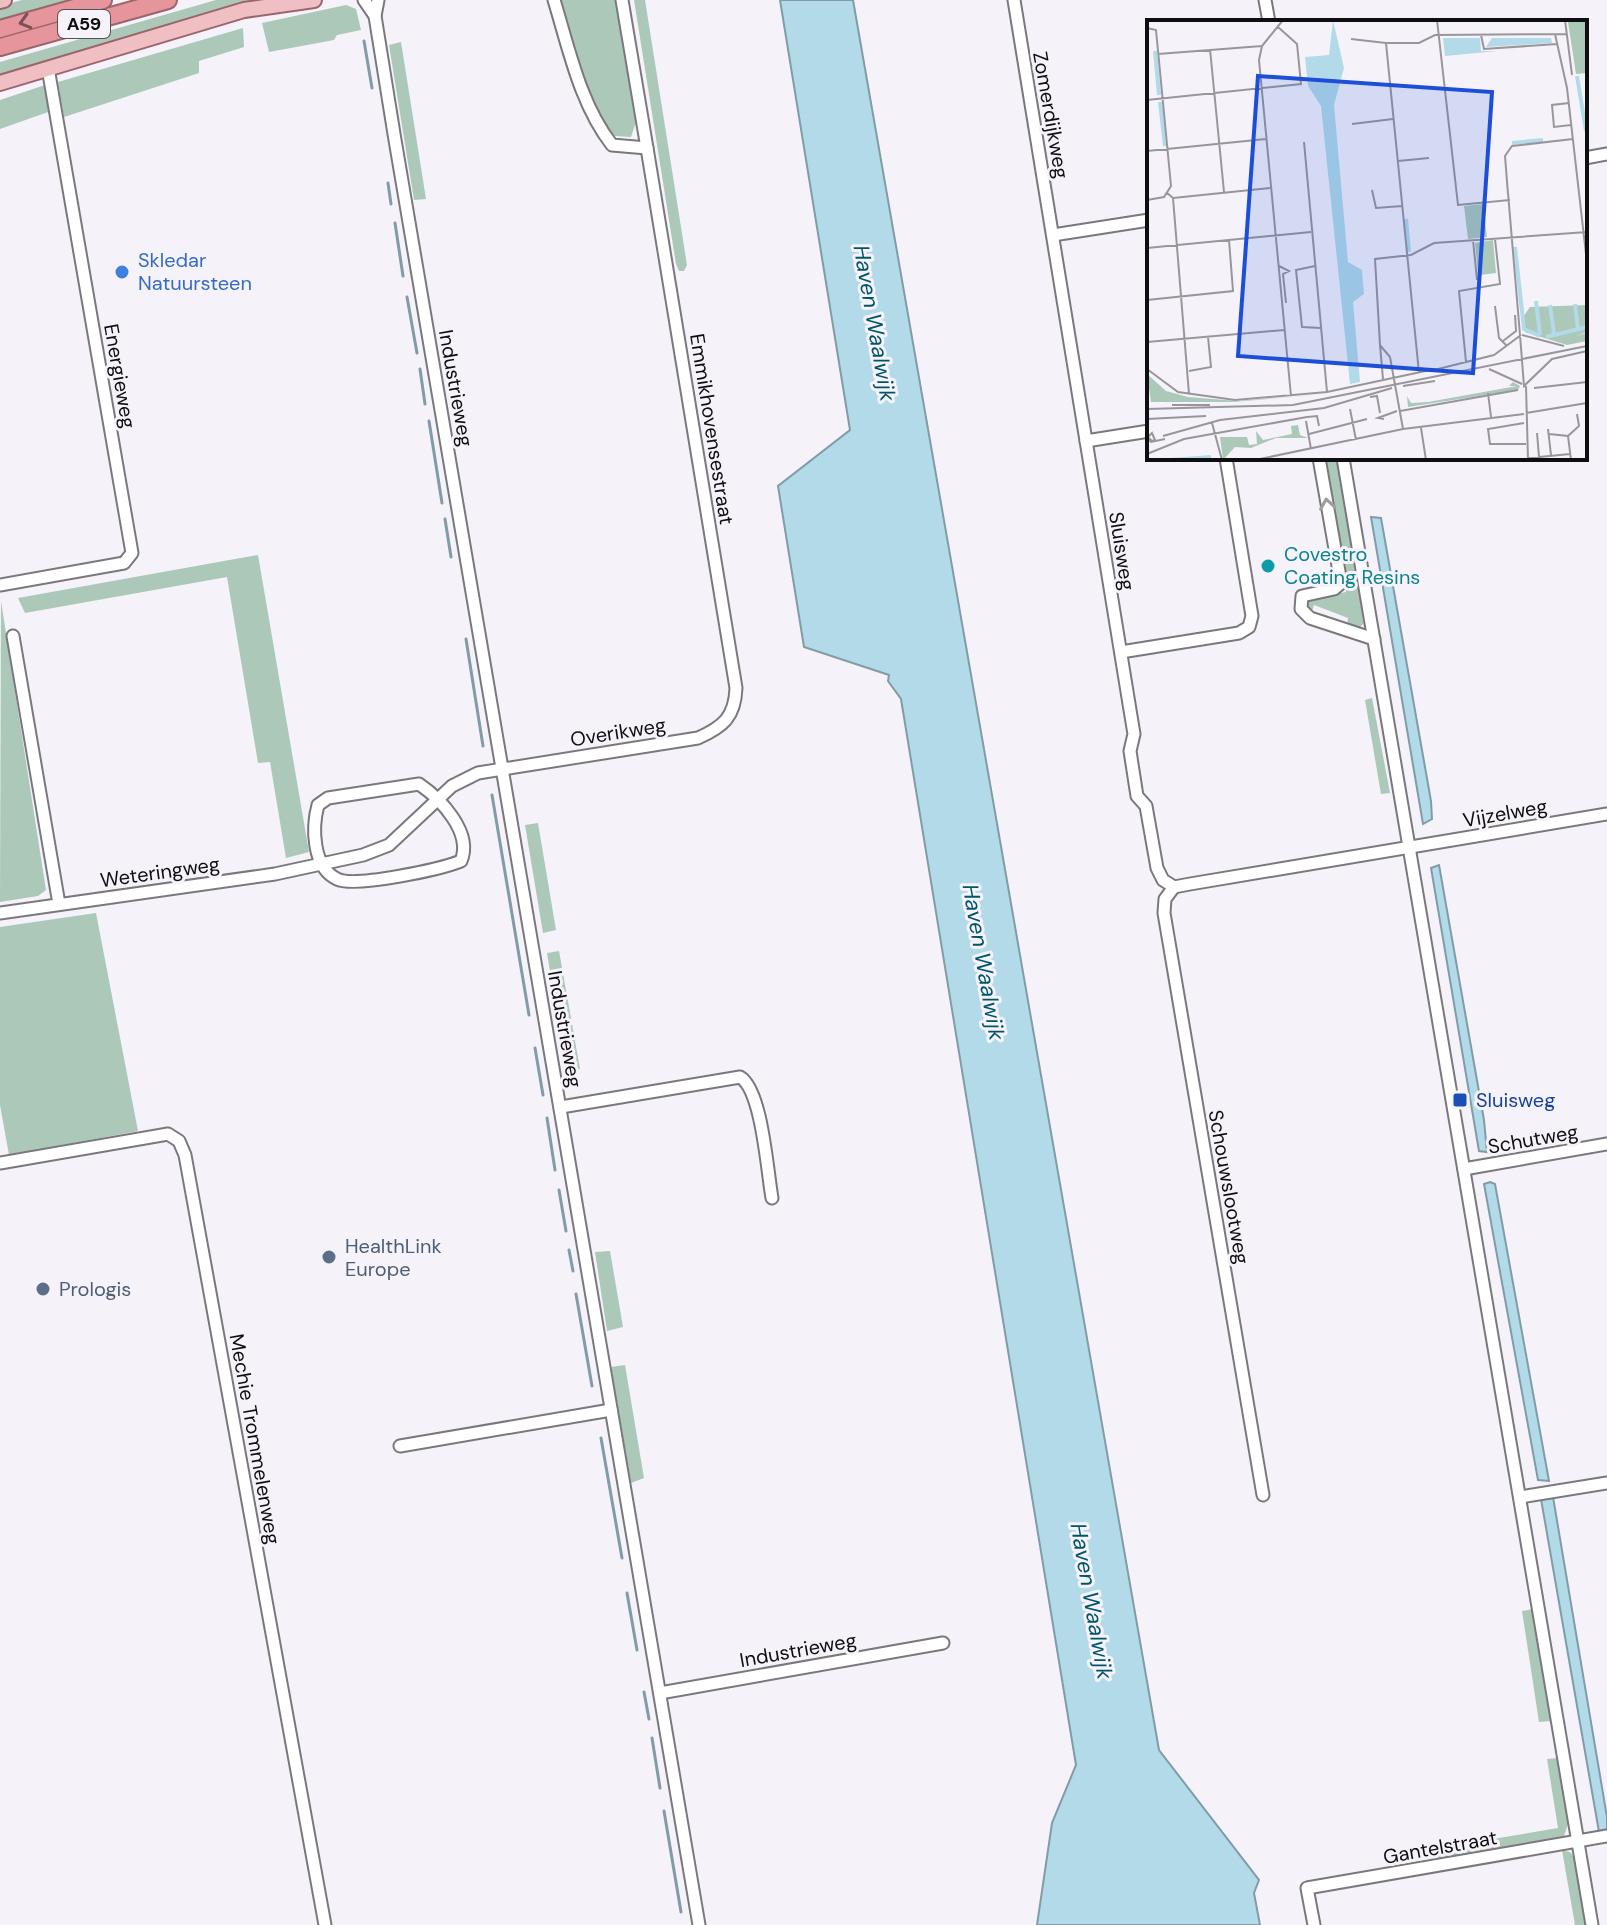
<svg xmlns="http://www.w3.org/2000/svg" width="1607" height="1925" font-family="'DM Sans',sans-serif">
<rect width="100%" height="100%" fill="#f6f2f9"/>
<!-- green -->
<g fill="#abc8b9">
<path d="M22 0H71L0 20V6Z"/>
<path d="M216 0H252L0 75V62Z"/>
<path d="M560 0H617L636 122 631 137 615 136 607 130 578 65Z"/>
<path d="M634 0H645L687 265 684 271H679L676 264Z"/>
<path d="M346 5 356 9 361 30 337 35 334 40 269 52 262 23Z"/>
<path d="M243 28 244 47 199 61V73L64 117 58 82Z"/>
<path d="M401 42 426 199 414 200 389 45Z"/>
<path d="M45 85 51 111 0 129V100Z"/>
<path d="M1323 458H1336L1364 623 1357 630 1347 626 1348 618 1314 605 1311 614 1308 613 1305 600 1346 592Z"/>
<path d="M258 555 309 852 286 858 270 762 258 763 227 577 25 613 18 598Z"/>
<path d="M1 601 46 890 38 896 0 902Z"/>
<path d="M1372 698 1390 793 1381 794 1365 700Z"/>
<path d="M538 823 556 930 543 933 525 825Z"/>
<path d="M96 913 138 1131 9 1155 0 1105V927Z"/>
<path d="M559 951 580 1069 566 1071 547 953Z"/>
<path d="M610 1251 623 1327 607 1331 595 1252Z"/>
<path d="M625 1365 644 1478 631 1483 611 1367Z"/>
<path d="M1533 1609 1551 1721 1539 1722 1522 1611Z"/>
<path d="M1558 1758 1569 1821 1564 1836 1435 1861 1433 1849 1558 1828 1547 1759Z"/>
<path d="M1562 1850 1570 1852 1575 1859 1587 1925H1575Z"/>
</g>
<!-- water -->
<g fill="#b2dae8" stroke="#819ca7" stroke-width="2">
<path d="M780 0H853L1159 1750 1259 1880 1254 1893 1260 1925H1037L1052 1823 1076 1765 901 699 888 681 889 675 804 647 778 486 850 430Z"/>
<path d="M1371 517 1381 518 1431 801 1432 819 1423 824Z"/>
<path d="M1439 865 1484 1120 1487 1152 1479 1151 1431 868Z"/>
<path d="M1490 1182 1495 1184 1549 1481 1538 1480 1484 1184Z"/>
<path d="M1553 1497 1607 1817V1831L1599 1832 1541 1499Z"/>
</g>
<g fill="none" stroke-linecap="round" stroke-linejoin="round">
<!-- stream -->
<g stroke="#819ca7" stroke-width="3">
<path d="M364 41 372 88"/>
<path d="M388 183 391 204"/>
<path d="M395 223 403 276"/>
<path d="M407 297 417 353"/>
<path d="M420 369 425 404"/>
<path d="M429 421 442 503"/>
<path d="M445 519 451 557"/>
<path d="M466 639 483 746"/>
<path d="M492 795 529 1015"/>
<path d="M535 1048 543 1095"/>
<path d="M547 1118 555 1170"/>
<path d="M559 1190 566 1231"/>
<path d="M569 1250 573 1271"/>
<path d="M576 1294 592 1386"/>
<path d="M601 1438 622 1558"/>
<path d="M627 1593 637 1650"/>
<path d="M644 1692 649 1719"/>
<path d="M652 1738 660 1788"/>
<path d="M664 1811 681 1912"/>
</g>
<defs>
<g id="minor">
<path d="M364 0 375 16"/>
<path d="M378 0 375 16 395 140 699 1925"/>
<path d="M554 0C569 49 580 104 612 145L647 148 622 0"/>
<path d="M1014 0 1131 716 1134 734 1130 751 1137 796 1146 806 1157 868 1163 880 1174 887 1190 884 1607 814"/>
<path d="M1265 0 1269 22"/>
<path d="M1585 158 1607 154"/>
<path d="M1053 235 1149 220"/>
<path d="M1086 441 1149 431"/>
<path d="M1319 458 1341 583 1334 589 1302 596 1301 609 1310 618 1374 639"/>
<path d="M1343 458 1592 1925"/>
<path d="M0 585 124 563 132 553 48 68"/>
<path d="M13 636 59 904"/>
<path d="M1121 652 1239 633 1249 627 1252 616 1226 458"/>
<path d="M419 784C441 799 473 833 461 861 441 869 355 888 337 879 312 867 312 827 318 805L328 798Z"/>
<path d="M1174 887 1165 899 1164 913 1263 1495"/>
<path d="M0 913 275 874 363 855 389 845 452 786 478 773 698 738C723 727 735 717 736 688L647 148"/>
<path d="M561 1107 740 1077C762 1090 767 1170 772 1198"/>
<path d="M0 1163 168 1134 179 1141 185 1155 325 1925"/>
<path d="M1464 1169 1607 1144"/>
<path d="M400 1446 611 1410"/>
<path d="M1520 1497 1607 1483"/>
<path d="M660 1693 943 1643"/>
<path d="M1314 1925 1307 1888 1607 1836"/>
</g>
<g id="major">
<path d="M0 1 4 0"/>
<path d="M0 83 244 10 314 0"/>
</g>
<g id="highway">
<path d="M0 29 103 0"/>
<path d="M0 47 168 0"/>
</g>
</defs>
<!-- minor casing -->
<use href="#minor" stroke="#7b787d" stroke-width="15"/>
<!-- major casing -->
<use href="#major" stroke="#9a656b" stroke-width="18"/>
<!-- highway casing -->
<use href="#highway" stroke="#9a656b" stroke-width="20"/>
<!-- minor -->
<use href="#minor" stroke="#fff" stroke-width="11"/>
<!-- major -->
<use href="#major" stroke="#f0bfc4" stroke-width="14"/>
<!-- highway -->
<use href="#highway" stroke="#e6959c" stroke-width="16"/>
</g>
<!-- one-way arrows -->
<defs><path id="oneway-chevron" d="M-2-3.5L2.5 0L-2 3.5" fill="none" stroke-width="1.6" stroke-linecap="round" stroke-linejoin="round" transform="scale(2)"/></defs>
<use stroke="#7a5156" href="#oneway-chevron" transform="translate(25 22) rotate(164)"/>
<use stroke="#9f9e9f" href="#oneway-chevron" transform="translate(1327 504) rotate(-99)"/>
<!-- markers -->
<circle fill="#3f7fe0" stroke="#f6f2f9" stroke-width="3" cx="122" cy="272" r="8"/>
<circle fill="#0f9aa8" stroke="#f6f2f9" stroke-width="3" cx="1268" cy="566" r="8"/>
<rect fill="#1a4fb4" stroke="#f6f2f9" stroke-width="3" x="1452" y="1092" width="16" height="16" rx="4"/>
<g fill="#5c6f8a" stroke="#f6f2f9" stroke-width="3">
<circle cx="329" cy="1257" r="8"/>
<circle cx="43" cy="1289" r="8"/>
</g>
<g text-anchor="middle" stroke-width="6" stroke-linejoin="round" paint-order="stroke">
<!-- shield labels -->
<rect fill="#f6f2f9" stroke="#545255" stroke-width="2" x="58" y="10" width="52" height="28" rx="6"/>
<g font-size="18" font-weight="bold" fill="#0e0d0f">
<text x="84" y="30">A59</text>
</g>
<!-- street labels -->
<g font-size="20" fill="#0e0d0f" stroke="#f6f2f9">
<text transform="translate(1051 115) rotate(80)" y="7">Zomerdijkweg</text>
<text transform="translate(120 376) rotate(80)" y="7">Energieweg</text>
<text transform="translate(456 388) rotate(80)" y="7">Industrieweg</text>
<text transform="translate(712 429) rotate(81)" y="7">Emmikhovensestraat</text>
<text transform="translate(1122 551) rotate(81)" y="7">Sluisweg</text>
<text transform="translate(618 732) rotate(-9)" y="7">Overikweg</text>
<text transform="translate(1505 813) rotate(-10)" y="7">Vijzelweg</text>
<text transform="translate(160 872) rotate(-8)" y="7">Weteringweg</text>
<text transform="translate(565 1029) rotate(80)" y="7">Industrieweg</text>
<text transform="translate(1533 1139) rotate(-10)" y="7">Schutweg</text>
<text transform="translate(1229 1187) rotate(80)" y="7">Schouwslootweg</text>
<text transform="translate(255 1439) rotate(80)" y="7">Mechie Trommelenweg</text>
<text transform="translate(798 1650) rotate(-10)" y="7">Industrieweg</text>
<text transform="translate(1440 1847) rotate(-10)" y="7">Gantelstraat</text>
</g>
<!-- shop labels -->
<g font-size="20" fill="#366cbe" stroke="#f6f2f9" text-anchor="start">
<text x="138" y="267">Skledar<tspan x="138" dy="23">Natuursteen</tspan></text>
</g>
<!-- culture labels -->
<g font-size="20" fill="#0d838f" stroke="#f6f2f9" text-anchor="start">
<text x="1284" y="561">Covestro<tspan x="1284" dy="23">Coating Resins</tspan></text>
</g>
<!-- transit labels -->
<g font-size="20" fill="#164399" stroke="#f6f2f9" text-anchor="start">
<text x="1476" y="1107">Sluisweg</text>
</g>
<!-- service labels -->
<g font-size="20" fill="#4e5e75" stroke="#f6f2f9" text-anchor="start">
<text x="345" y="1253">HealthLink<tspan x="345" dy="23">Europe</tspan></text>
<text x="59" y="1296">Prologis</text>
</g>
<!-- water labels -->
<g font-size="22" font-style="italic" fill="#015569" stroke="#f6f2f9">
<text transform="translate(875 323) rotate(80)" y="8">Haven Waalwijk</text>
<text transform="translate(984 962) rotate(80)" y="8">Haven Waalwijk</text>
<text transform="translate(1092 1601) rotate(80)" y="8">Haven Waalwijk</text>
</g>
</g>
<!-- overview -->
<g transform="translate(1147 20)">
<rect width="440" height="440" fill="#f6f2f9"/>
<path d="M440 1V53L429 54 421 2ZM336 184 340 217 321 219 317 186ZM346 220 349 253 333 255 332 265 328 223ZM370 272 376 297 383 287 440 285V312L429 316 440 313V321L420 325 378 312ZM0 354 19 371 41 377 90 381 180 374 85 382H4ZM366 362 373 366 371 370 261 387 260 376 264 383 281 382 370 366H362ZM151 405 153 415 161 418H129L104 428 88 427 76 440 73 417H100L102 425 110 424 109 411 116 420 145 414 144 406Z" fill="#abc8b9"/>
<path d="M186 0 197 48 187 85 201 242 215 250 217 274 206 282 213 362 203 364 174 86 161 66 158 37 182 35ZM333 18 334 31H351L298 36 296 18ZM345 18H404L405 23 339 27Z" fill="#b2dae8"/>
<path fill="none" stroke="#b2dae8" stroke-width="4" d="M8 31 12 75M430 56 439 111M13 82 18 126M365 123 396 120M259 199 262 232M368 227 377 309 393 316M389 281 393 315M428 284 431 310M403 285 407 314M399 317 440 307M24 440 64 437"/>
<path fill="none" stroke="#99969b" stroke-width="2" d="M136 0 115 26 112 40 144 376M290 0 311 185 363 180M418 0 425 55M0 8 9 10 24 166 17 177 0 180M408 14 420 68 440 243M334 15 337 29 410 24M204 19 239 23M63 29 77 172M11 34 115 26M0 80 154 64 150 24 131 7M422 83 405 85 407 107 424 105M205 104 246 99M157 122 180 372M0 131 119 119M251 141 282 138M225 170 229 188 255 186M19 172 26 178 42 374M361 173 373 315M361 174 358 136 365 126 426 119M26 178 123 168M326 220 330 260M0 228 164 212M132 246 142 251 136 254 139 283M168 246 149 250 155 307 174 308M0 280 86 271 82 220M348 286 352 318 359 325M373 315 377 366 405 339 440 331M375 315 417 326M356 321 369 311 368 295M0 322 137 310M233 325 228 239 264 235 287 223 440 212M319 342 312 271 353 264 348 219M0 349 31 372 88 380 180 372 288 349M342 349 375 364M287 350 347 335 374 315M42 351 64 347 61 317M272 353 239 23H272L288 15 419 14M236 359 233 325 243 337 256 409M256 366 288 361M379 366 381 440M387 368 440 362M341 373 344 397M223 377 230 376 233 393M25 385H63M0 389 146 385 440 326M203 389 209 420M253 391 371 370M379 393 440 383M0 399 59 396M237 399 231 398 250 391M159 401 164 429M65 403 75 440M377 403 341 409 343 424H379M274 408 279 440M401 409 404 435M390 413 392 437M162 414 220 399M402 414 421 416 424 440M16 416 73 400 177 388 245 368M421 416 432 406 430 394M0 418H1L3 419 5 421 8 420 5 413 1 417V418L2 420 4 422 18 419M0 434 37 419 160 397 170 396 172 406M382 438 423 434M108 440 256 409 377 394"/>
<path fill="#1d4ed8" fill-opacity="0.15" stroke="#1d4ed8" stroke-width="4" d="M111 56 345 72 326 353 91 336Z"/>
<rect width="440" height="440" fill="none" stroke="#0e0d0f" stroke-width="4"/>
</g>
</svg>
